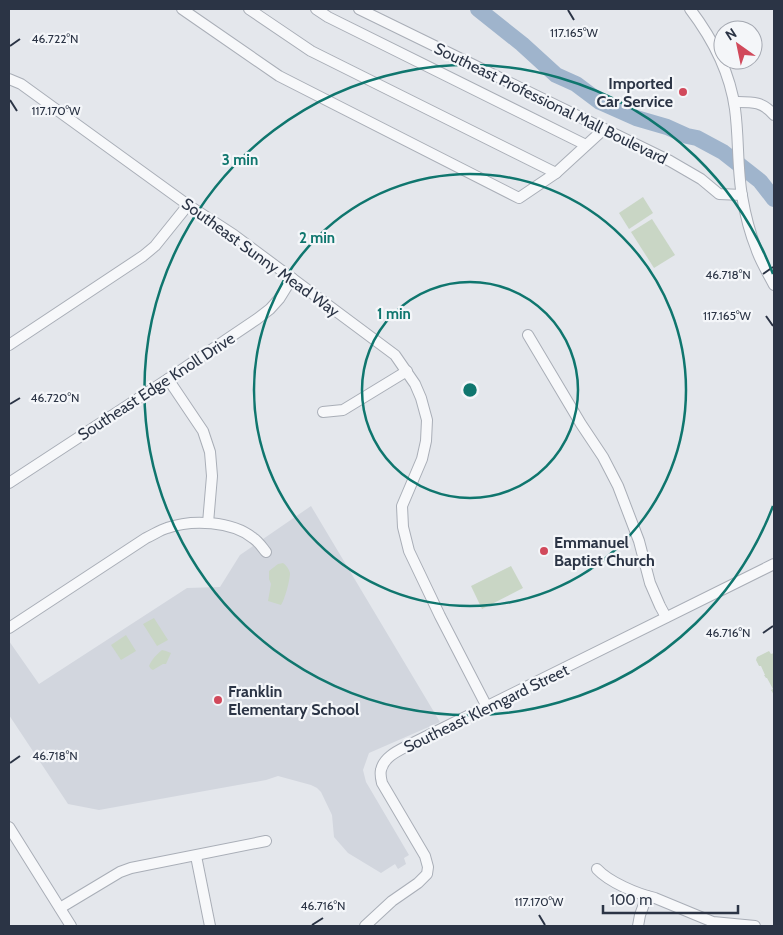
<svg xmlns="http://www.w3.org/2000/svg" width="783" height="935" font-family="Cabin,sans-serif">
<rect width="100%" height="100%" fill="#e4e7ec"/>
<!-- built -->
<path fill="#d2d6de" d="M311 506 440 722 369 753 363 770 366 782 409 855 404 858 406 864 398 869 395 864 381 873 348 853 334 837 332 815 321 792 317 788 311 785 278 776 266 780 99 810 68 804 9 715V641L39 684 187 588 220 587 240 555Z"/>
<!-- green -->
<g fill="#c9d6c5">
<path d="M643 197 653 213 629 229 619 213Z"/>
<path d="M652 219 675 255 654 268 631 232Z"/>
<path d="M283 563C286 565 289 569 290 573 290 580 285 599 281 605L268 601 271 584 269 579V571L278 564Z"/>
<path d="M511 566 523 588 482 609 471 586Z"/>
<path d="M154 618 168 640 157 646 143 624Z"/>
<path d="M126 635 136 651 121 660 111 645Z"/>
<path d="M162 650 166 651 171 653 166 664H163L153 670 151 669 149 666C152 659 156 655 162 650Z"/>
<path d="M769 651 771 654 774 653V695L771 690 773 689 767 678H766L764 675H765L761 666H759L756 660 757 657Z"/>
</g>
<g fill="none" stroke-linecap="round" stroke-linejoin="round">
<!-- river -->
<path stroke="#9fb4cc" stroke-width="16" d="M478 9 522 44 556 75 576 84 600 102 636 118 667 127 687 136 697 138 723 152 760 181 774 199"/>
<defs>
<g id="minor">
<path d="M182 9 279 76 519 198 556 173 604 129"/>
<path d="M249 9 311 51 556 173"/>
<path d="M316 9 328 17 586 145"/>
<path d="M359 9 670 161 701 179 719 194 742 195"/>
<path d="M690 9C712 38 730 72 735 109 739 138 737 167 742 196 745 213 749 231 756 248 760 261 768 273 774 285"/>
<path d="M9 79 21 84 188 205 234 235 395 355 415 384 421 398 427 420 426 441 422 459 402 506 403 527 409 551 440 616 487 707"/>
<path d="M734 102C752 102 762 101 774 115"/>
<path d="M528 335 581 424 603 457 618 486 639 541 650 583 660 606 666 617"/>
<path d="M9 345 143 256 155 246 188 205"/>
<path d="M168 379 203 431 210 452 212 476 208 523"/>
<path d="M323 412 343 410 407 371"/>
<path d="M9 483 168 379 257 319 270 309 279 299 292 278"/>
<path d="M9 628 146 538C153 535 160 530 167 528 192 519 232 521 253 538 258 541 262 547 266 552"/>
<path d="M9 827 71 926"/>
<path d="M196 856 210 926"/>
<path d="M597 869C609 882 637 894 655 898L713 922 755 926"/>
<path d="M60 908 120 872 131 868 266 841"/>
<path d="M365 926 392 901 418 883 427 874 428 867 425 856 382 783C381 779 380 774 381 770 384 756 400 750 411 744L774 564"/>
<path d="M638 926 640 915 647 896"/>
</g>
</defs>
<!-- minor casing -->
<use href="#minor" stroke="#a9aeb7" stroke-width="12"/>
<!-- minor -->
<use href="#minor" stroke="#f7f8fa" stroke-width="10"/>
</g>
<!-- ticks -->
<path fill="none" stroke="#2b3445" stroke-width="2" d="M568 10 574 20M10 46 20 39M10 100 17 111M763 274 773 267M766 316 773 326M10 404 20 398M763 633 773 626M10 763 20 756M539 915 545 925M312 925 323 918"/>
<!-- distance rings -->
<g fill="none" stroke="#0f766e" stroke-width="2.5">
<circle cx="470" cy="390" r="108"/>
<circle cx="470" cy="390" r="216"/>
<path d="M773 506A325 325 0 1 1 773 274"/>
</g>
<!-- markers -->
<g fill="#d1495b" stroke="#f4f6f9" stroke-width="2">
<circle cx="683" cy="92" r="5"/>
<circle cx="544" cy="551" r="5"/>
<circle cx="218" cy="700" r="5"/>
</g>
<g text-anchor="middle" stroke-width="4.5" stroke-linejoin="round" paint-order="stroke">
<!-- poi labels -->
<g font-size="16" font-weight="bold" fill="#2b3445" stroke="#f4f6f9" text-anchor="start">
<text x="673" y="89" text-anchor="end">Imported<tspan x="673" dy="18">Car Service</tspan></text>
<text x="554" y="548">Emmanuel<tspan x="554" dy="18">Baptist Church</tspan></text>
<text x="228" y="697">Franklin<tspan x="228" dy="18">Elementary School</tspan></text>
</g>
<!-- street labels -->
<g font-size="16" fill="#2b3445" stroke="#f4f6f9">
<text transform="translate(551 103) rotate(26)" y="6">Southeast Professional Mall Boulevard</text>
<text transform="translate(261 257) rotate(36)" y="6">Southeast Sunny Mead Way</text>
<text transform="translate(156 386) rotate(-33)" y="6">Southeast Edge Knoll Drive</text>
<text transform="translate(486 708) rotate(-26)" y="6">Southeast Klemgard Street</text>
</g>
</g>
<g font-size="12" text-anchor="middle" fill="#2b3445" stroke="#f4f6f9" stroke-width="4.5" stroke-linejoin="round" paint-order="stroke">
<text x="574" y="37">117.165°W</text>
<text x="55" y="43">46.722°N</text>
<text x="56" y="115">117.170°W</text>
<text x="728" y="279">46.718°N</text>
<text x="727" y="320">117.165°W</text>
<text x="55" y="402">46.720°N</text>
<text x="728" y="637">46.716°N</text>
<text x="55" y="760">46.718°N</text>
<text x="539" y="906">117.170°W</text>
<text x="323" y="910">46.716°N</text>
</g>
<circle cx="470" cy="390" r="8" fill="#0f766e" stroke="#f4f6f9" stroke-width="2.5"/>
<g font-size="15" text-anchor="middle" font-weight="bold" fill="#0f766e" stroke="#f4f6f9" stroke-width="4.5" stroke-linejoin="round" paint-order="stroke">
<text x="240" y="165">3 min</text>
<text x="317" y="243">2 min</text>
<text x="394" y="319">1 min</text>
</g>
<!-- border -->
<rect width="783" height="935" fill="none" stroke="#2b3445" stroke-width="20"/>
<!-- north arrow -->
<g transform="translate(738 45) rotate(327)"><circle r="24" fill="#f4f6f9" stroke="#a4a8b1"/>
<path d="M0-4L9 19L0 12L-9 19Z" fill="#d1495b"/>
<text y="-8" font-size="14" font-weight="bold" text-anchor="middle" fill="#2b3445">N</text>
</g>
<!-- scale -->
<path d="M603 905v8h135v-8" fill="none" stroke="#2b3445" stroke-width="2.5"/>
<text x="610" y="905" font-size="15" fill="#2b3445" stroke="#f4f6f9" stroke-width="4" paint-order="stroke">100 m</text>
</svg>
